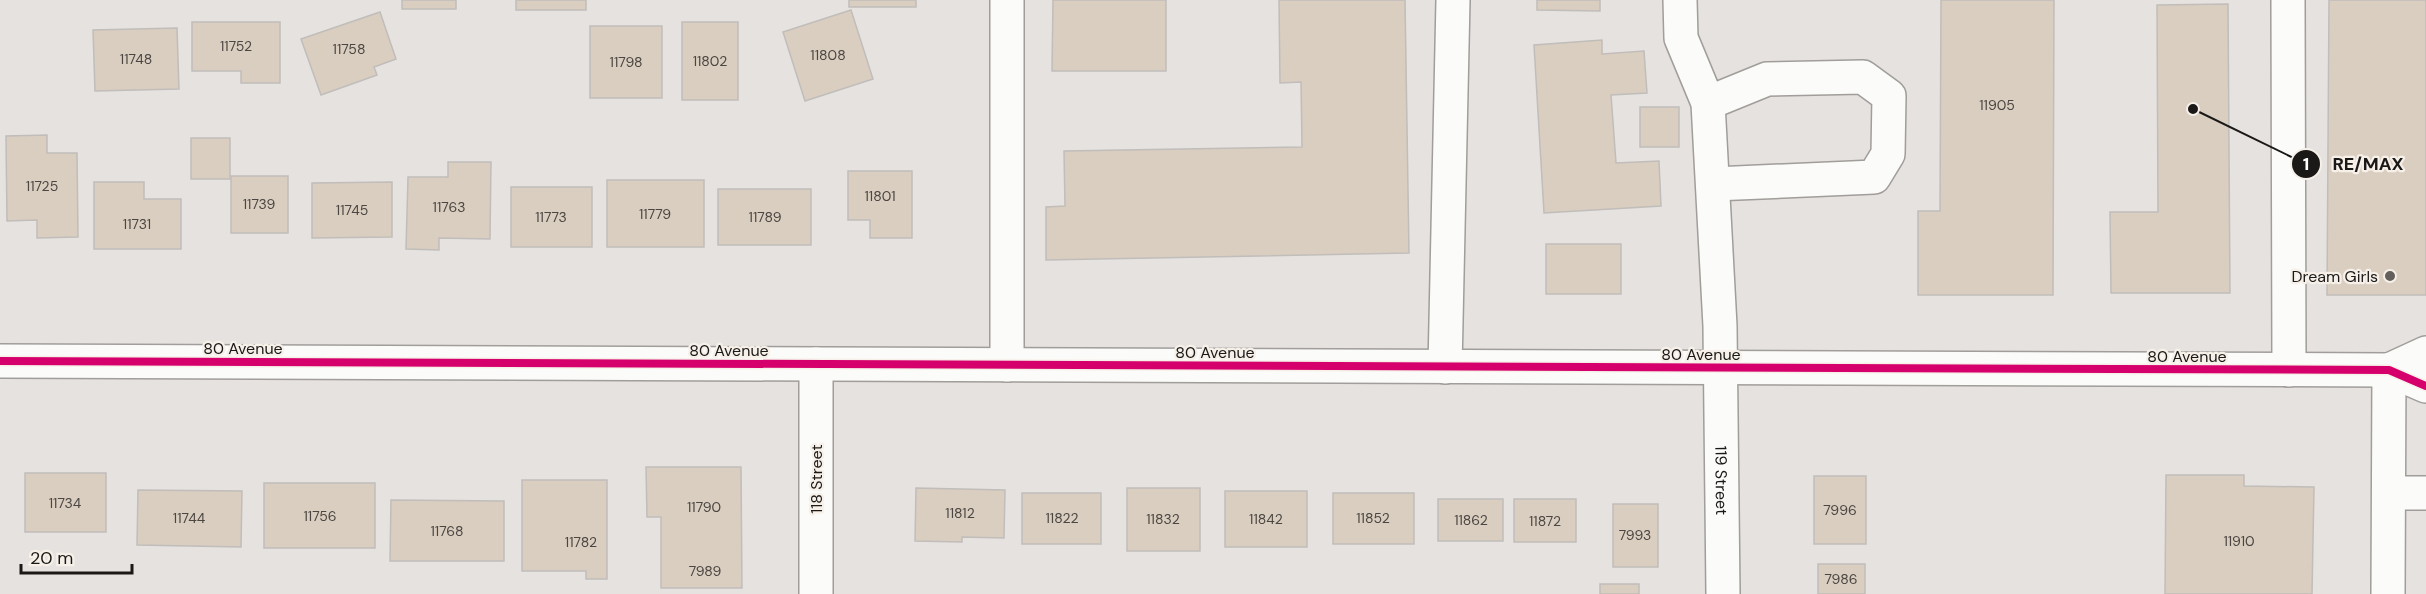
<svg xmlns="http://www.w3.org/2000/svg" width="2426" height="594" font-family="'DM Sans',sans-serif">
<rect width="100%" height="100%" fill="#e6e2df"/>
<!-- building -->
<g fill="#dacec0" stroke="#c0bdba" stroke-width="1.5">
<rect x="402" y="0" width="54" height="9"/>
<rect x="516" y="0" width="70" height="10"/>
<rect x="849" y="0" width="67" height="7"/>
<path d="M1053 0H1166V71H1052Z"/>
<path d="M1279 0H1405L1409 253 1046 260V207L1065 206 1064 151 1302 147 1301 82 1280 83Z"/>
<path d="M1537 0H1600V11L1537 10Z"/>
<path d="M1941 0H2054L2053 295H1918V211H1940Z"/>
<path d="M2329 0H2426V295H2327Z"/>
<path d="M2228 4 2230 293H2111L2110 212H2158L2157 5Z"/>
<path d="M851 10 873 79 805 101 783 32Z"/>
<path d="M380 12 396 59 374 67 377 75 321 95 301 39Z"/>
<path d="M192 22H280V83H241V71H192Z"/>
<rect x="682" y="22" width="56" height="78"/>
<rect x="590" y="26" width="72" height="72"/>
<path d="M177 28 179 89 95 91 93 30Z"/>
<path d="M1602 40V54L1644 51 1647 93 1611 95 1616 163 1659 161 1661 206 1544 213 1534 45Z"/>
<rect x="1640" y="107" width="39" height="40"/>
<path d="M47 135V153H77L78 237 37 238V220L7 221 6 136Z"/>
<rect x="191" y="138" width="39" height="41"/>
<path d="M448 162H491L490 239 439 238V250L406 249 408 177H448Z"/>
<path d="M848 171H912V238H870V220H848Z"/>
<rect x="231" y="176" width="57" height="57"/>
<rect x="607" y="180" width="97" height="67"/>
<path d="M94 182H144V199H181V249H94Z"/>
<path d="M392 182V237L312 238V183Z"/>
<rect x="511" y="187" width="81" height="60"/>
<rect x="718" y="189" width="93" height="56"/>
<rect x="1546" y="244" width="75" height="50"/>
<path d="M646 467H741L742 588H661V517H647Z"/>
<rect x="25" y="473" width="81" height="59"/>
<path d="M2166 475H2244V486L2314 487 2312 594H2165Z"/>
<rect x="1814" y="476" width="52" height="68"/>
<path d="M522 480H607V579H586V571H522Z"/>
<rect x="264" y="483" width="111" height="65"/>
<path d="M916 488 1005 490 1004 538 962 537V542L915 541Z"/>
<rect x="1127" y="488" width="73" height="63"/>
<path d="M138 490 242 491 241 547 137 545Z"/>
<rect x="1225" y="491" width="82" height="56"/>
<rect x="1022" y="493" width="79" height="51"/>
<rect x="1333" y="493" width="81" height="51"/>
<rect x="1438" y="499" width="65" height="42"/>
<rect x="1514" y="499" width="62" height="43"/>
<path d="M391 500 504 501V561H390Z"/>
<rect x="1613" y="504" width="45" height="63"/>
<rect x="1818" y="564" width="47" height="30"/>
<rect x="1600" y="584" width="39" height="10"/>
</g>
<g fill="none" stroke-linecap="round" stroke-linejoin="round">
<defs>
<g id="minor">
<path id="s1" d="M1680 0 1681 38 1708 103 1720 326 1723 594"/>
<path d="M2288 0 2289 370"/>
<path d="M1708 103 1767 79 1863 77 1889 96 1888 154 1874 177 1714 184"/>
<path d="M0 361 2389 370 2426 386"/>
<path d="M816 364V594"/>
<path d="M1007 365V0"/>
<path d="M1445 367 1453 0"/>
<path d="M2389 370 2426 353"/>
<path d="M2389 493H2426"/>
<path d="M2388 594 2389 370"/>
</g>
</defs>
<!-- minor casing -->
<use href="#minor" stroke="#a09d9a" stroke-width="36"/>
<!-- minor -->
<use href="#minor" stroke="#fbfbfa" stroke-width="33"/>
<defs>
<path id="cycleway" d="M0 361 2389 370 2426 386"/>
</defs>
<!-- cycleway casing -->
<use href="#cycleway" stroke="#f6f0e9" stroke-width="11"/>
<!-- cycleway -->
<use href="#cycleway" stroke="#d6006c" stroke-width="8"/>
</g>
<!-- markers -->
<circle fill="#625f5d" stroke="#f6f0e9" stroke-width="2" cx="2390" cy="276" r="6"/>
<g text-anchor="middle" stroke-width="4.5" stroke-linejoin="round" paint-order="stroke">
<!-- number labels -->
<g font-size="14" fill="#4b4641">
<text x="236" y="51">11752</text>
<text x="349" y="54">11758</text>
<text x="828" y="60">11808</text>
<text x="136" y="64">11748</text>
<text x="710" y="66">11802</text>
<text x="626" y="67">11798</text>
<text x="1997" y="110">11905</text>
<text x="42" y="191">11725</text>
<text x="880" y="201">11801</text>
<text x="259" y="209">11739</text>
<text x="449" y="212">11763</text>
<text x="352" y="215">11745</text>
<text x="655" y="219">11779</text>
<text x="551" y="222">11773</text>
<text x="765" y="222">11789</text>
<text x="137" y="229">11731</text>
<text x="65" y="508">11734</text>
<text x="704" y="512">11790</text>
<text x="1840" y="515">7996</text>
<text x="960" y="518">11812</text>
<text x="320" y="521">11756</text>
<text x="189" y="523">11744</text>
<text x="1062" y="523">11822</text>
<text x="1373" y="523">11852</text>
<text x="1163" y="524">11832</text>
<text x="1266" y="524">11842</text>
<text x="1471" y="525">11862</text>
<text x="1545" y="526">11872</text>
<text x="447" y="536">11768</text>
<text x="1635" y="540">7993</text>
<text x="2239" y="546">11910</text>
<text x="581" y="547">11782</text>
<text x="705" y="576">7989</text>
<text x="1841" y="584">7986</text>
</g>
<!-- poi labels -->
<g font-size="16" fill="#1b1917" stroke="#f6f0e9" text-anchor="end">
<text x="2378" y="282">Dream Girls</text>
</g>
<!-- street labels -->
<g font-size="16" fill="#1b1917" stroke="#f6f0e9">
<text x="243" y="354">80 Avenue</text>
<text x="729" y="356">80 Avenue</text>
<text x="1215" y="358">80 Avenue</text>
<text x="1701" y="360">80 Avenue</text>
<text x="2187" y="362">80 Avenue</text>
<text transform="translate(816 479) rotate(-90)" y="6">118 Street</text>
<text dy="6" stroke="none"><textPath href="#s1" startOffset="486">119 Street</textPath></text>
</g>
</g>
<!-- callouts -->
<path fill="none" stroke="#1b1917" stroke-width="2" d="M2193 109L2306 164"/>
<g fill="#1b1917" stroke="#f6f0e9" stroke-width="2">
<circle cx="2193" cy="109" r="6"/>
<circle cx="2306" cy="164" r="15"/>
</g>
<g font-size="18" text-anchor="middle" font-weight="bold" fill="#fff">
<text x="2306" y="170">1</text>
</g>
<g font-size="18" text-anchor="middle" font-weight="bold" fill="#1b1917" stroke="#f6f0e9" stroke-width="4.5" stroke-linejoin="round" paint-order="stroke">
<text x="2368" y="170">RE/MAX</text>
</g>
<!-- scale -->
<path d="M21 564v9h111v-9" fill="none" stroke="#1b1917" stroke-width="3"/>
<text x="30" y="564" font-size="18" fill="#1b1917" stroke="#f6f0e9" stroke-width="4.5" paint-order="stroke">20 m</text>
</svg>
